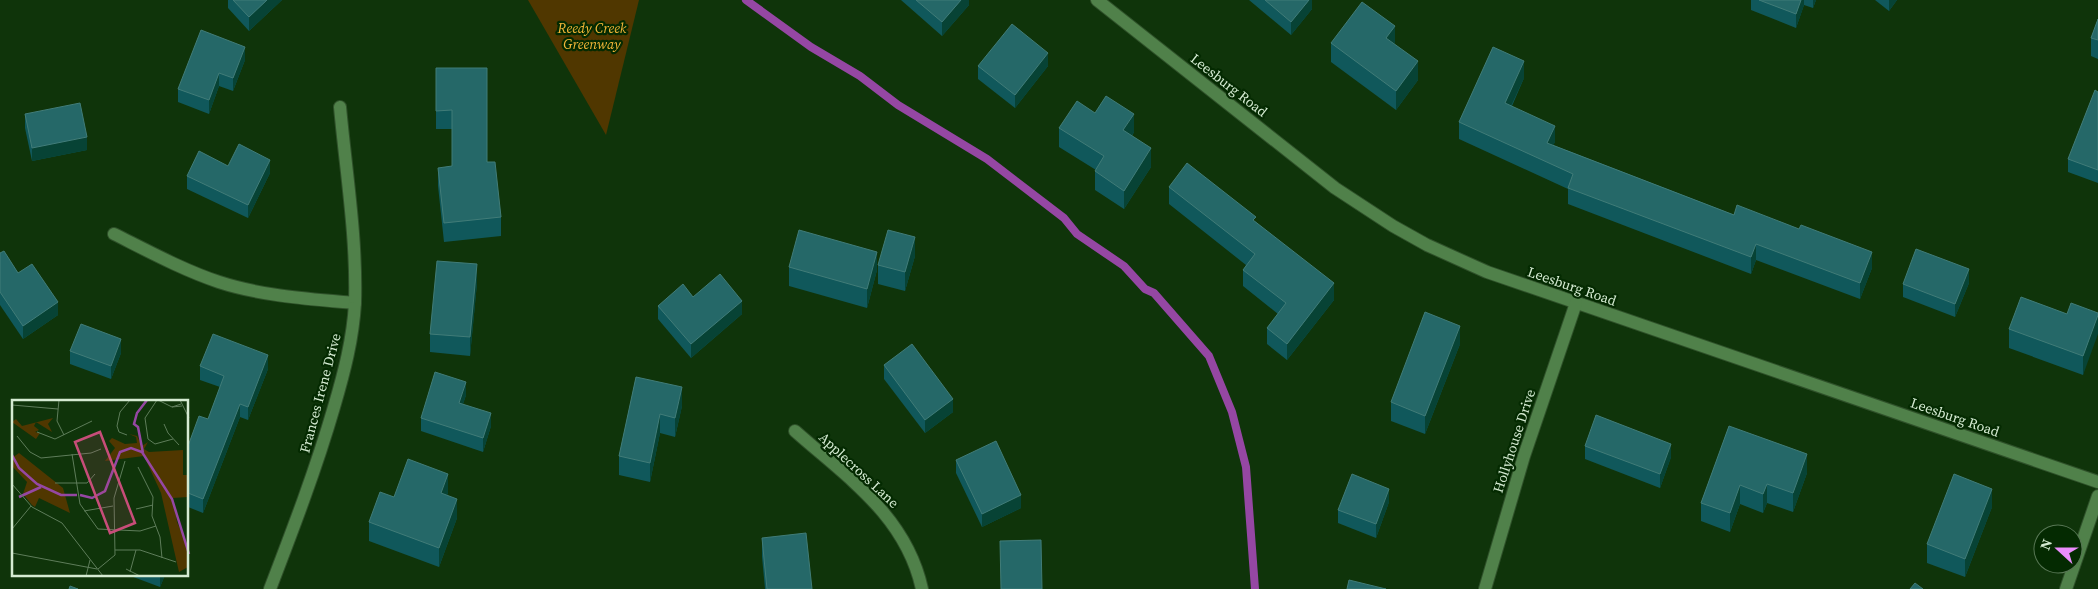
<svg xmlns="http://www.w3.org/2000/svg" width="2098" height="589" font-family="'Source Serif 4',serif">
<rect width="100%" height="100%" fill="#0f340a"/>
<!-- green -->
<path fill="#503700" d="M528 0H639L606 135Z"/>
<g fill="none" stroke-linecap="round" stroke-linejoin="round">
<!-- stream -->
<path stroke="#9547a3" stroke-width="8" d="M746 0 811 47 860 76 898 105 987 159 1064 218 1077 234 1124 266 1145 289 1154 293 1209 356 1232 412 1246 467 1255 589"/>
<defs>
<g id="minor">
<path d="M1097 0 1335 188 1393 226 1427 245 1487 272 2098 482"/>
<path d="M114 234C148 251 183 270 219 282 262 296 309 299 355 303"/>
<path d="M795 431C848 478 906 516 922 589"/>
<path d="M270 589C293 529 316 469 334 407 344 373 353 339 355 303 357 238 346 172 340 107"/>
<path d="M1485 589 1524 456 1576 303"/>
<path d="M2066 589 2098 496"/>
</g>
</defs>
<!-- minor casing -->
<use href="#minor" stroke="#2f512a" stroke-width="14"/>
<!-- minor -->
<use href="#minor" stroke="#50814a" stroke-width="12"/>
</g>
<!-- wall -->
<g fill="#10585b">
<path d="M228 0H282L249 31 228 8Z"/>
<path d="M901 0H969V5L942 36Z"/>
<path d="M1249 0H1312V9L1291 35Z"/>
<path d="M1751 0H1816L1813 8 1804 5 1796 28 1751 10Z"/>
<path d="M1875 0H1897L1889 11Z"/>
<path d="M2098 19V59L2091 56V38Z"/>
<path d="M1331 43 1395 45 1418 80 1396 110 1331 62Z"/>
<path d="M245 60 233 91 219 86 209 114 178 102V89Z"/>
<path d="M978 66H1048L1015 108 978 79Z"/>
<path d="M436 68 487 162 501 217V236L444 242 438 186V168L452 166V129H436Z"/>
<path d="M1524 78 1512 106 1555 142 1553 145 1872 268 1860 299 1756 260 1751 274 1568 204V189L1459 139V122Z"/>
<path d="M2098 92V183L2068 172V159Z"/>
<path d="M1095 113 1134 132 1132 136 1151 167 1124 209 1095 190V171L1096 170 1059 147V128Z"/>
<path d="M25 114 87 150 32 161 25 128Z"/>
<path d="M228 166 270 173 248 218 187 189V176Z"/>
<path d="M1169 187 1256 222 1334 300 1287 360 1267 344V328L1278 314 1243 286V270L1246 265 1169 204Z"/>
<path d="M0 253 58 315 23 339 0 305Z"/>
<path d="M915 256 905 291 878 284V265Z"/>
<path d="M789 267 877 270 867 308 789 286Z"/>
<path d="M477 283 470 356 430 352V334Z"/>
<path d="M1969 283 1955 317 1903 297V284Z"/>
<path d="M693 297 742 314 691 358 658 319V306Z"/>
<path d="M2098 313 2083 375 2009 348V329L2067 314Z"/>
<path d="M1460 344 1425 434 1391 421V402Z"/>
<path d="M70 351 121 353 111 379 70 364Z"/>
<path d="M884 365 953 412 925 433 884 379Z"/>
<path d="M200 366 268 369 248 420 240 417 203 513 188 507V446L208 419 220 387 200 380Z"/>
<path d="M636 377 682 406 675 437 660 433 650 482 619 475V456Z"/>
<path d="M466 395 463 404 491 426 483 452 421 431V418Z"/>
<path d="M1729 426 1807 473 1793 512 1767 503 1763 513 1740 504 1730 532 1701 521V503Z"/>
<path d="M1585 446 1671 457 1660 488 1585 459Z"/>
<path d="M956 460 1021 508 982 527 956 473Z"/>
<path d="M448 493 447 495 457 518 439 567 369 541V522L394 497Z"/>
<path d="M1389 502 1376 538 1338 523V510Z"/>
<path d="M1992 507 1965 577 1927 563V544Z"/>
<path d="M762 538 812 589H765L762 557Z"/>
<path d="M128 575H165L160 587Z"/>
</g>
<!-- shaded-wall -->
<g fill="#074335">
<path d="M267 0H282L249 31V17Z"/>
<path d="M961 0H969V5L942 36V22Z"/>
<path d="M1309 0H1312V9L1291 35V22Z"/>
<path d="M1801 0H1804V5L1796 28V14Z"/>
<path d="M1813 0H1816L1813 8Z"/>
<path d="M1889 0H1897L1889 11Z"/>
<path d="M1395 26V44L1386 38Z"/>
<path d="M245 47V60L233 91V78Z"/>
<path d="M1048 53V66L1015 108V95Z"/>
<path d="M1418 61V80L1396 110V91Z"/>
<path d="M1524 61V78L1505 119V103Z"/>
<path d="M219 73V86L209 114V100Z"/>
<path d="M1134 114V132L1123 149V130Z"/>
<path d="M1555 126V142L1547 159V143Z"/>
<path d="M87 137V150L32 161V148Z"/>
<path d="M1151 148V167L1124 209V191Z"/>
<path d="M270 160V173L248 218V205Z"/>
<path d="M915 237V256L905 291V272Z"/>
<path d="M1756 244V260L1751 274V257Z"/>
<path d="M877 252V270L867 308V289Z"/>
<path d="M1872 252V268L1860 299V283Z"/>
<path d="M477 264V283L470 356V337Z"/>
<path d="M1969 269V283L1955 317V304Z"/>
<path d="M1334 283V300L1287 360V344Z"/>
<path d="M742 301V314L691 358V344Z"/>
<path d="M58 302V315L23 339V326Z"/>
<path d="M2098 315V334L2083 375V356Z"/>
<path d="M1460 326V344L1425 434V416Z"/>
<path d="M121 339V353L111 379V366Z"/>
<path d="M268 355V369L248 420V407Z"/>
<path d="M466 382V395L459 416V403Z"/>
<path d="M682 387V406L675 437V418Z"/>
<path d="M953 399V412L925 433V420Z"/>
<path d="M240 404V417L203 513V499Z"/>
<path d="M491 413V426L483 452V438Z"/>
<path d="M660 414V433L650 482V463Z"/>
<path d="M1671 444V457L1660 488V474Z"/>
<path d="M1807 454V473L1793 512V493Z"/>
<path d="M448 474V493L441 511V493Z"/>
<path d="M1767 484V503L1763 513V494Z"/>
<path d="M1740 485V504L1730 532V513Z"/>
<path d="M1389 489V502L1376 538V524Z"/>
<path d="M1992 489V507L1965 577V559Z"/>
<path d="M1021 495V508L982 527V514Z"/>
<path d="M457 499V518L439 567V548Z"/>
<path d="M160 575H165L160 587Z"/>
</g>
<!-- building -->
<g fill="#256868" stroke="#417c78">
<path d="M233 0H267L249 17Z"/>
<path d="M916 0H961L942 22Z"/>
<path d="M1265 0H1309L1291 22Z"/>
<path d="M1759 0H1801L1796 14Z"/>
<path d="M1362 2 1395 26 1386 38 1418 61 1396 91 1331 43Z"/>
<path d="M2098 19V40L2091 38Z"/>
<path d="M1012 24 1048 53 1015 95 978 66Z"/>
<path d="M201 30 245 47 233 78 219 73 209 100 178 89Z"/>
<path d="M1493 47 1524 61 1505 103 1555 126 1547 143 1734 215 1737 205 1799 229 1801 225 1872 252 1860 283 1756 244 1751 257 1568 188 1573 174 1459 122Z"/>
<path d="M436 68H487V162H495L501 217 444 223 438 168 452 166V110L436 111Z"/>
<path d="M2095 90 2098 92V170L2068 159Z"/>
<path d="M1106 96 1134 114 1123 130 1151 148 1124 191 1095 171 1104 156 1059 128 1077 101 1095 113Z"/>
<path d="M80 103 87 137 32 148 25 114Z"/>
<path d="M239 144 270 160 248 205 187 176 199 151 228 166Z"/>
<path d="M1187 163 1256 217 1253 220 1334 283 1287 344 1267 328 1286 303 1243 270 1255 254 1169 187Z"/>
<path d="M799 230 877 252 867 289 789 267Z"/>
<path d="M888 230 915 237 905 272 878 265Z"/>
<path d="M1916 249 1969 269 1955 304 1903 284Z"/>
<path d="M4 251 18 273 32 264 58 302 23 326 0 292V253Z"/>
<path d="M437 261 477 264 470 337 430 334Z"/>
<path d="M720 274 742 301 691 344 658 306 683 284 693 297Z"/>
<path d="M2021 297 2067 314 2071 303 2098 313V315L2083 356 2009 329Z"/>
<path d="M1425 312 1460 326 1425 416 1391 402Z"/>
<path d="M81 324 121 339 111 366 70 351Z"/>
<path d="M213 334 268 355 248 407 240 404 203 499 188 493V446L199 416 208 419 224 376 200 366Z"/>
<path d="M912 344 953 399 925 420 884 365Z"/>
<path d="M435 372 466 382 459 403 491 413 483 438 421 418Z"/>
<path d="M636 377 682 387 675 418 660 414 650 463 619 456Z"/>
<path d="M1596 415 1671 444 1660 474 1585 446Z"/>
<path d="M1729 426 1807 454 1793 493 1767 484 1763 494 1740 485 1730 513 1701 503Z"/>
<path d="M996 441 1021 495 982 514 956 460Z"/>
<path d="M408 459 448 474 441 493 457 499 439 548 369 522 380 492 394 497Z"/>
<path d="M1352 474 1389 489 1376 524 1338 510Z"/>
<path d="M1954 474 1992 489 1965 559 1927 544Z"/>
<path d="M806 533 812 589H767L762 538Z"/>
<path d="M1041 540 1042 589H1001L1000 541Z"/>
<path d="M1349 580 1386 589H1347Z"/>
<path d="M1915 583 1923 589H1910Z"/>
<path d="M70 586 78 589H69Z"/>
</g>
<g text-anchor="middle" stroke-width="4.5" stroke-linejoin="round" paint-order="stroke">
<!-- park labels -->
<g font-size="14" font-style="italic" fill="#f3b638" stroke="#042a01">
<text x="592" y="33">Reedy Creek<tspan x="592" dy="16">Greenway</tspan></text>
</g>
<!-- street labels -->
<g font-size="14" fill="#d5ebd2" stroke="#042a01">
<text transform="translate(1229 85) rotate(38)" y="5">Leesburg Road</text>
<text transform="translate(1572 286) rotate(19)" y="5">Leesburg Road</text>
<text transform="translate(320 393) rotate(-75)" y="5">Frances Irene Drive</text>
<text transform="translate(1955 417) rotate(19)" y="5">Leesburg Road</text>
<text transform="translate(1514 441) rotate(-72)" y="5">Hollyhouse Drive</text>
<text transform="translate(859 470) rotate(43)" y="5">Applecross Lane</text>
</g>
</g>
<!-- overview -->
<g transform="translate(12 400)">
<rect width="176" height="176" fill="#0f340a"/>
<path d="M41 18 36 24 40 32 24 22 22 26 27 30 23 32 28 33 24 39 0 22 4 19 10 26ZM117 34 125 36 130 46 136 42 132 49 137 52 171 50V75H176V97L161 98 165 122 176 148V167L167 172 149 93 132 56 93 61 103 48 97 41 100 38 113 44 125 43 124 37ZM7 53 51 88 58 113 27 98 23 107 20 105 11 94 15 82 0 66V58Z" fill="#503700"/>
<path fill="none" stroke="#9547a3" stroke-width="2.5" d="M131 53 126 27 122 24 125 13 135 0M0 55 7 68 25 84 49 95H65M68 95 80 98 93 91 108 52 119 48 130 52 160 99 177 154M7 97 29 87"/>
<path fill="none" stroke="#5e7d5a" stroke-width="1" d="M47 0 45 21 52 35M145 0 133 18 136 39 143 44 161 39M146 0 160 7M168 0 177 18M169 4 160 7 170 6M0 5 46 9M152 24 156 33 167 45M25 32 43 39 80 21M115 35 107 32 105 26 108 12 118 0M5 36 18 52 29 58 79 53 89 49M60 54 68 104 86 129 128 131 144 126M126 67 141 97 140 116 148 137 150 158M43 83H75L83 74M0 84 20 107 50 123 91 176M124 109 141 105M72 111 101 106M0 129 19 106M103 150H128L164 162M0 153 85 169M86 169 103 155 102 98 113 61M114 169 128 176M118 172 124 150M74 176 78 160"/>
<path fill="#c74d79" fill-opacity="0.15" stroke="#c74d79" stroke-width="2.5" d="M88 32 123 123 98 133 63 42Z"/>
<rect width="176" height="176" fill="none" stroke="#d5ebd2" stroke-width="2.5"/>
</g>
<!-- north arrow -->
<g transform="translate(2058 549) rotate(291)"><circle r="24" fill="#042a01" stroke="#587755"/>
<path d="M0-4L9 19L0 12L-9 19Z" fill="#eb8dfc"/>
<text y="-8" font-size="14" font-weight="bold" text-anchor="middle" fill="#d5ebd2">N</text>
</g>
</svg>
